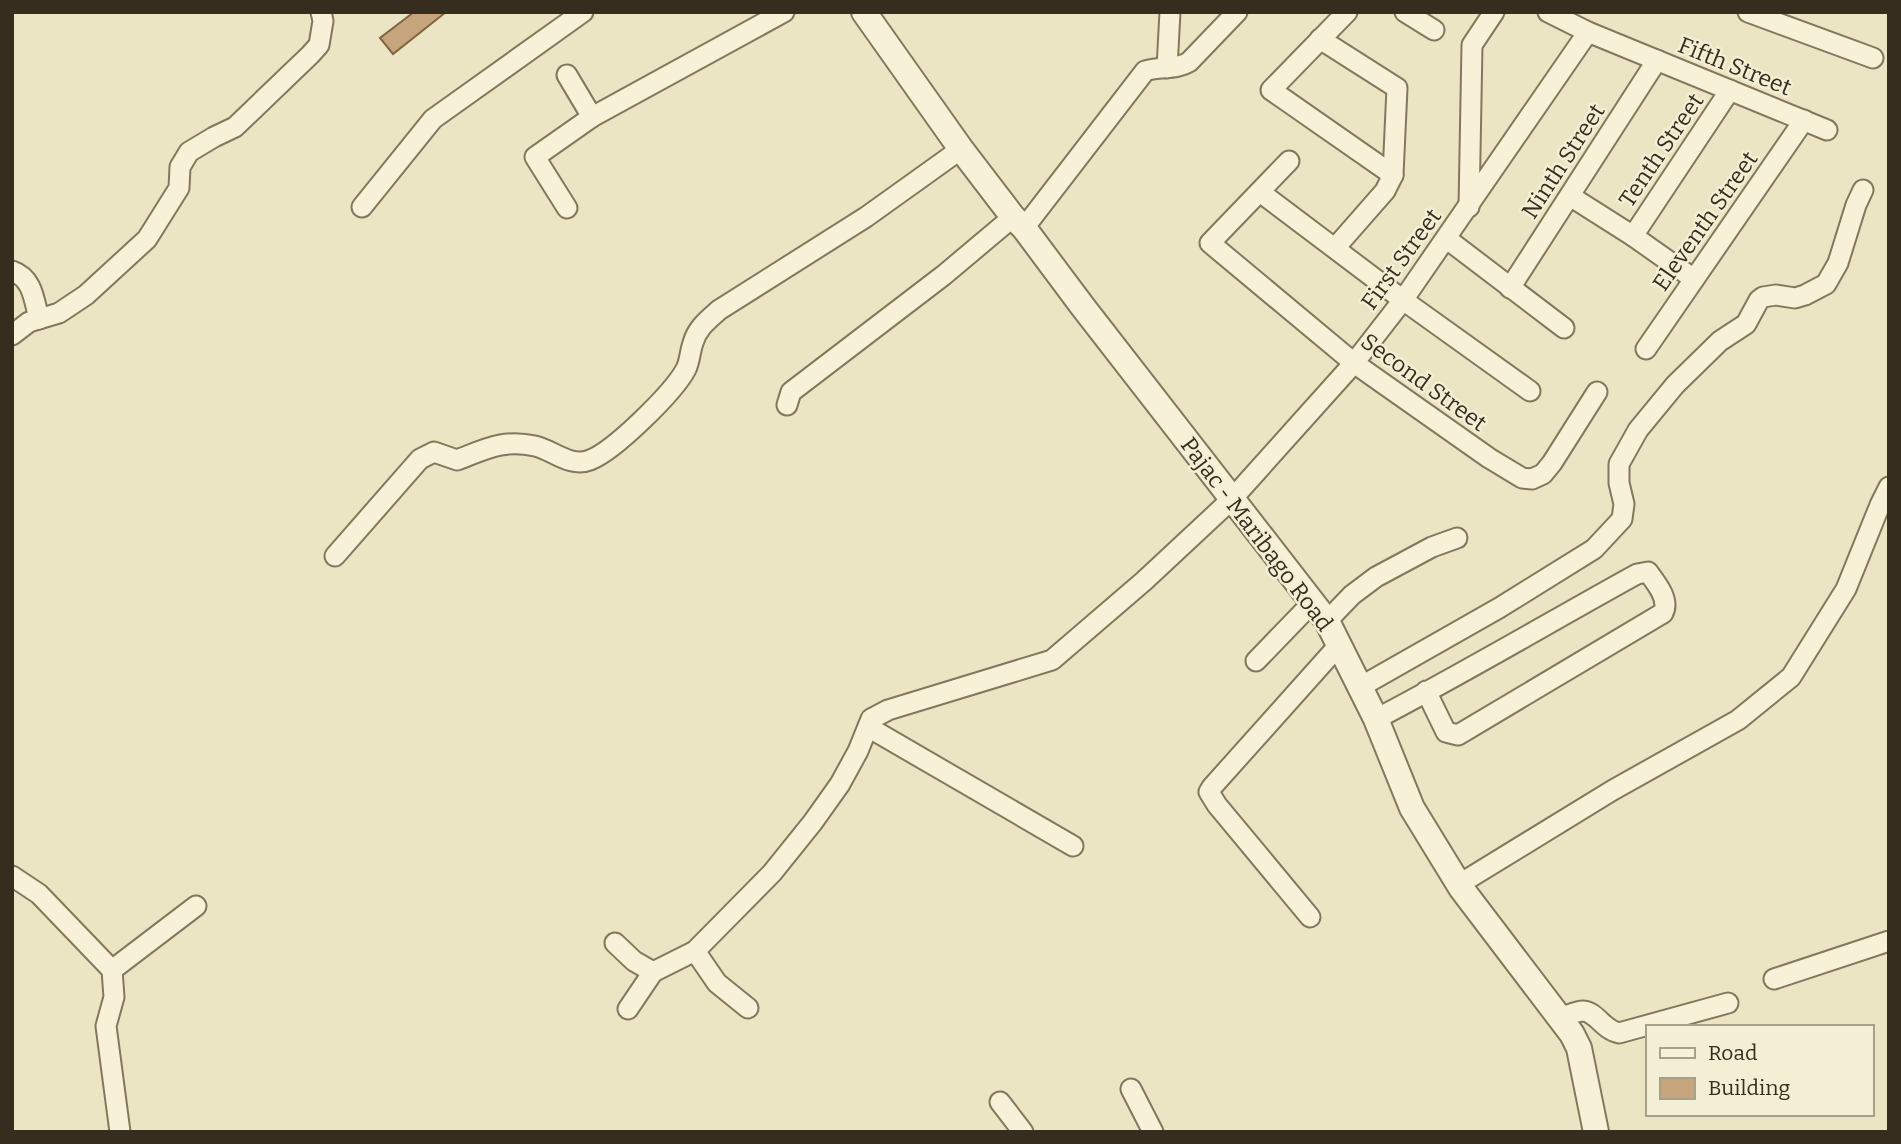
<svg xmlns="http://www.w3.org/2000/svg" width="1901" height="1144" font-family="Bitter,serif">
<rect width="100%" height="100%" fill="#ebe5c4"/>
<!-- building -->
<path fill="#c7a57c" stroke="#836443" stroke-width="2" d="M414 12H446L393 54 380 38Z"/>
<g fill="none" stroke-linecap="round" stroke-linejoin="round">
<defs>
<g id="minor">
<path d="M1347 12 1271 90 1393 175"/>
<path d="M1405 12 1434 30"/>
<path d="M1548 12 1588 32 1827 130"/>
<path d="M1748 12 1873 58"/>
<path d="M1320 39 1397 88 1393 175 1385 191 1335 248"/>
<path d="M1167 68 1170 12"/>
<path d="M567 75 592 117"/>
<path d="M1289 161 1210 243 1354 363 1489 458 1522 478 1532 479 1543 474 1552 463 1597 392"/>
<path d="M1260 192 1403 300 1530 391"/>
<path d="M1570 196 1633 236 1694 279"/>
<path d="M362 207 433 119 583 12"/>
<path d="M1469 207 1472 45 1494 12"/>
<path d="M567 208 535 157 592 117 784 12"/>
<path d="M1024 228 1145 71C1159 66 1176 70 1189 62L1237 12"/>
<path d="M1633 236 1730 90"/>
<path d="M1447 239 1564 328"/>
<path d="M12 271C33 278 34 300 39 319"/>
<path d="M1510 288 1657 60"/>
<path d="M12 335 29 322 59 313 86 295 147 239 179 188 180 167 189 152 214 137 235 127 310 55 319 45 323 21 321 12"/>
<path d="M1646 349 1804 120"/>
<path d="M787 405 791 392 944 275 1013 217"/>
<path d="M335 556 420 459 434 452 457 460C486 449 503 439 535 446 553 450 570 468 590 460 614 451 674 392 686 369 690 361 690 351 693 343 697 328 708 320 719 310L866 217 961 149"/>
<path d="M1327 621 1352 595 1376 577 1432 547 1457 538"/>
<path d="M1256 661 1312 603"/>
<path d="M1360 687 1499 608 1594 549 1622 519 1624 504 1619 483V464L1638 430 1675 385 1720 341 1746 324 1759 300 1763 297 1776 295 1795 298 1805 295 1826 284 1838 263 1856 205 1863 190"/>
<path d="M1376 719C1464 673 1550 622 1637 574L1648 572C1657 584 1670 600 1663 613L1458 735 1446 732 1426 691"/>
<path d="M868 727 1073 846"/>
<path d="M12 876 39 894 112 970 114 997 106 1026 120 1132"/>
<path d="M1458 885 1613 790 1738 720 1791 677 1846 589 1880 505 1889 487"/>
<path d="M1310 917 1217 805 1209 792 1212 787 1339 645"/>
<path d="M615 943 634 961 653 972"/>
<path d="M695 951 717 983 748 1008"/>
<path d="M112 970 196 906"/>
<path d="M1774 979 1889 941"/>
<path d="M628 1009 653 972 695 951 772 873 813 822 840 784 858 751 871 719 888 710 1052 660 1144 581 1232 499 1354 363 1403 300 1588 32"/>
<path d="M1560 1018C1567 1016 1576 1011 1583 1011 1597 1012 1603 1030 1619 1033L1728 1003"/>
<path d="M1131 1089 1153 1132"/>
<path d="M1000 1102 1023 1132"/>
</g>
<path id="tertiary" d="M864 12 961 149 1013 217 1024 228 1083 307 1327 621 1376 719 1412 808 1461 888 1572 1034 1579 1048 1596 1132"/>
</defs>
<!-- minor casing -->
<use href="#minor" stroke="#85775c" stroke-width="23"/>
<!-- tertiary casing -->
<use href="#tertiary" stroke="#85775c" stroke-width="28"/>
<!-- minor -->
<use href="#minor" stroke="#f7f1d7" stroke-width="19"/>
<!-- tertiary -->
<use href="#tertiary" stroke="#f7f1d7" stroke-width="24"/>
</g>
<g text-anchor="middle" stroke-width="5" stroke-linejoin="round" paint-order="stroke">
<!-- street labels -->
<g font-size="23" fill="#362d1f" stroke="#f3eed4">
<text transform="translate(1735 66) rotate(22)" y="8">Fifth Street</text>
<text transform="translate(1661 150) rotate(-56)" y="8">Tenth Street</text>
<text transform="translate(1563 161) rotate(-57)" y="8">Ninth Street</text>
<text transform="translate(1705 221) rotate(-55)" y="8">Eleventh Street</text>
<text transform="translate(1401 259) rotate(-54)" y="8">First Street</text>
<text transform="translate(1424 382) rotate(36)" y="8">Second Street</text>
<text transform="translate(1257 534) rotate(53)" y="8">Pajac - Maribago Road</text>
</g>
</g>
<!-- border -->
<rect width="1901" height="1144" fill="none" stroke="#362d1f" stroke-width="28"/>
<!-- legend -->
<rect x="1646" y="1025" width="228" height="91" fill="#f3eed4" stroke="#a7a18c" stroke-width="2"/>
<rect x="1660" y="1048" width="35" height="10" fill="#f7f1d7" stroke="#a7a18c" stroke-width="2"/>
<text x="1708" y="1060" font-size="21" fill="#362d1f">Road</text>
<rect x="1660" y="1078" width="35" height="21" fill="#c7a57c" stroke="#a7a18c" stroke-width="2"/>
<text x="1708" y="1095" font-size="21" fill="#362d1f">Building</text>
</svg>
